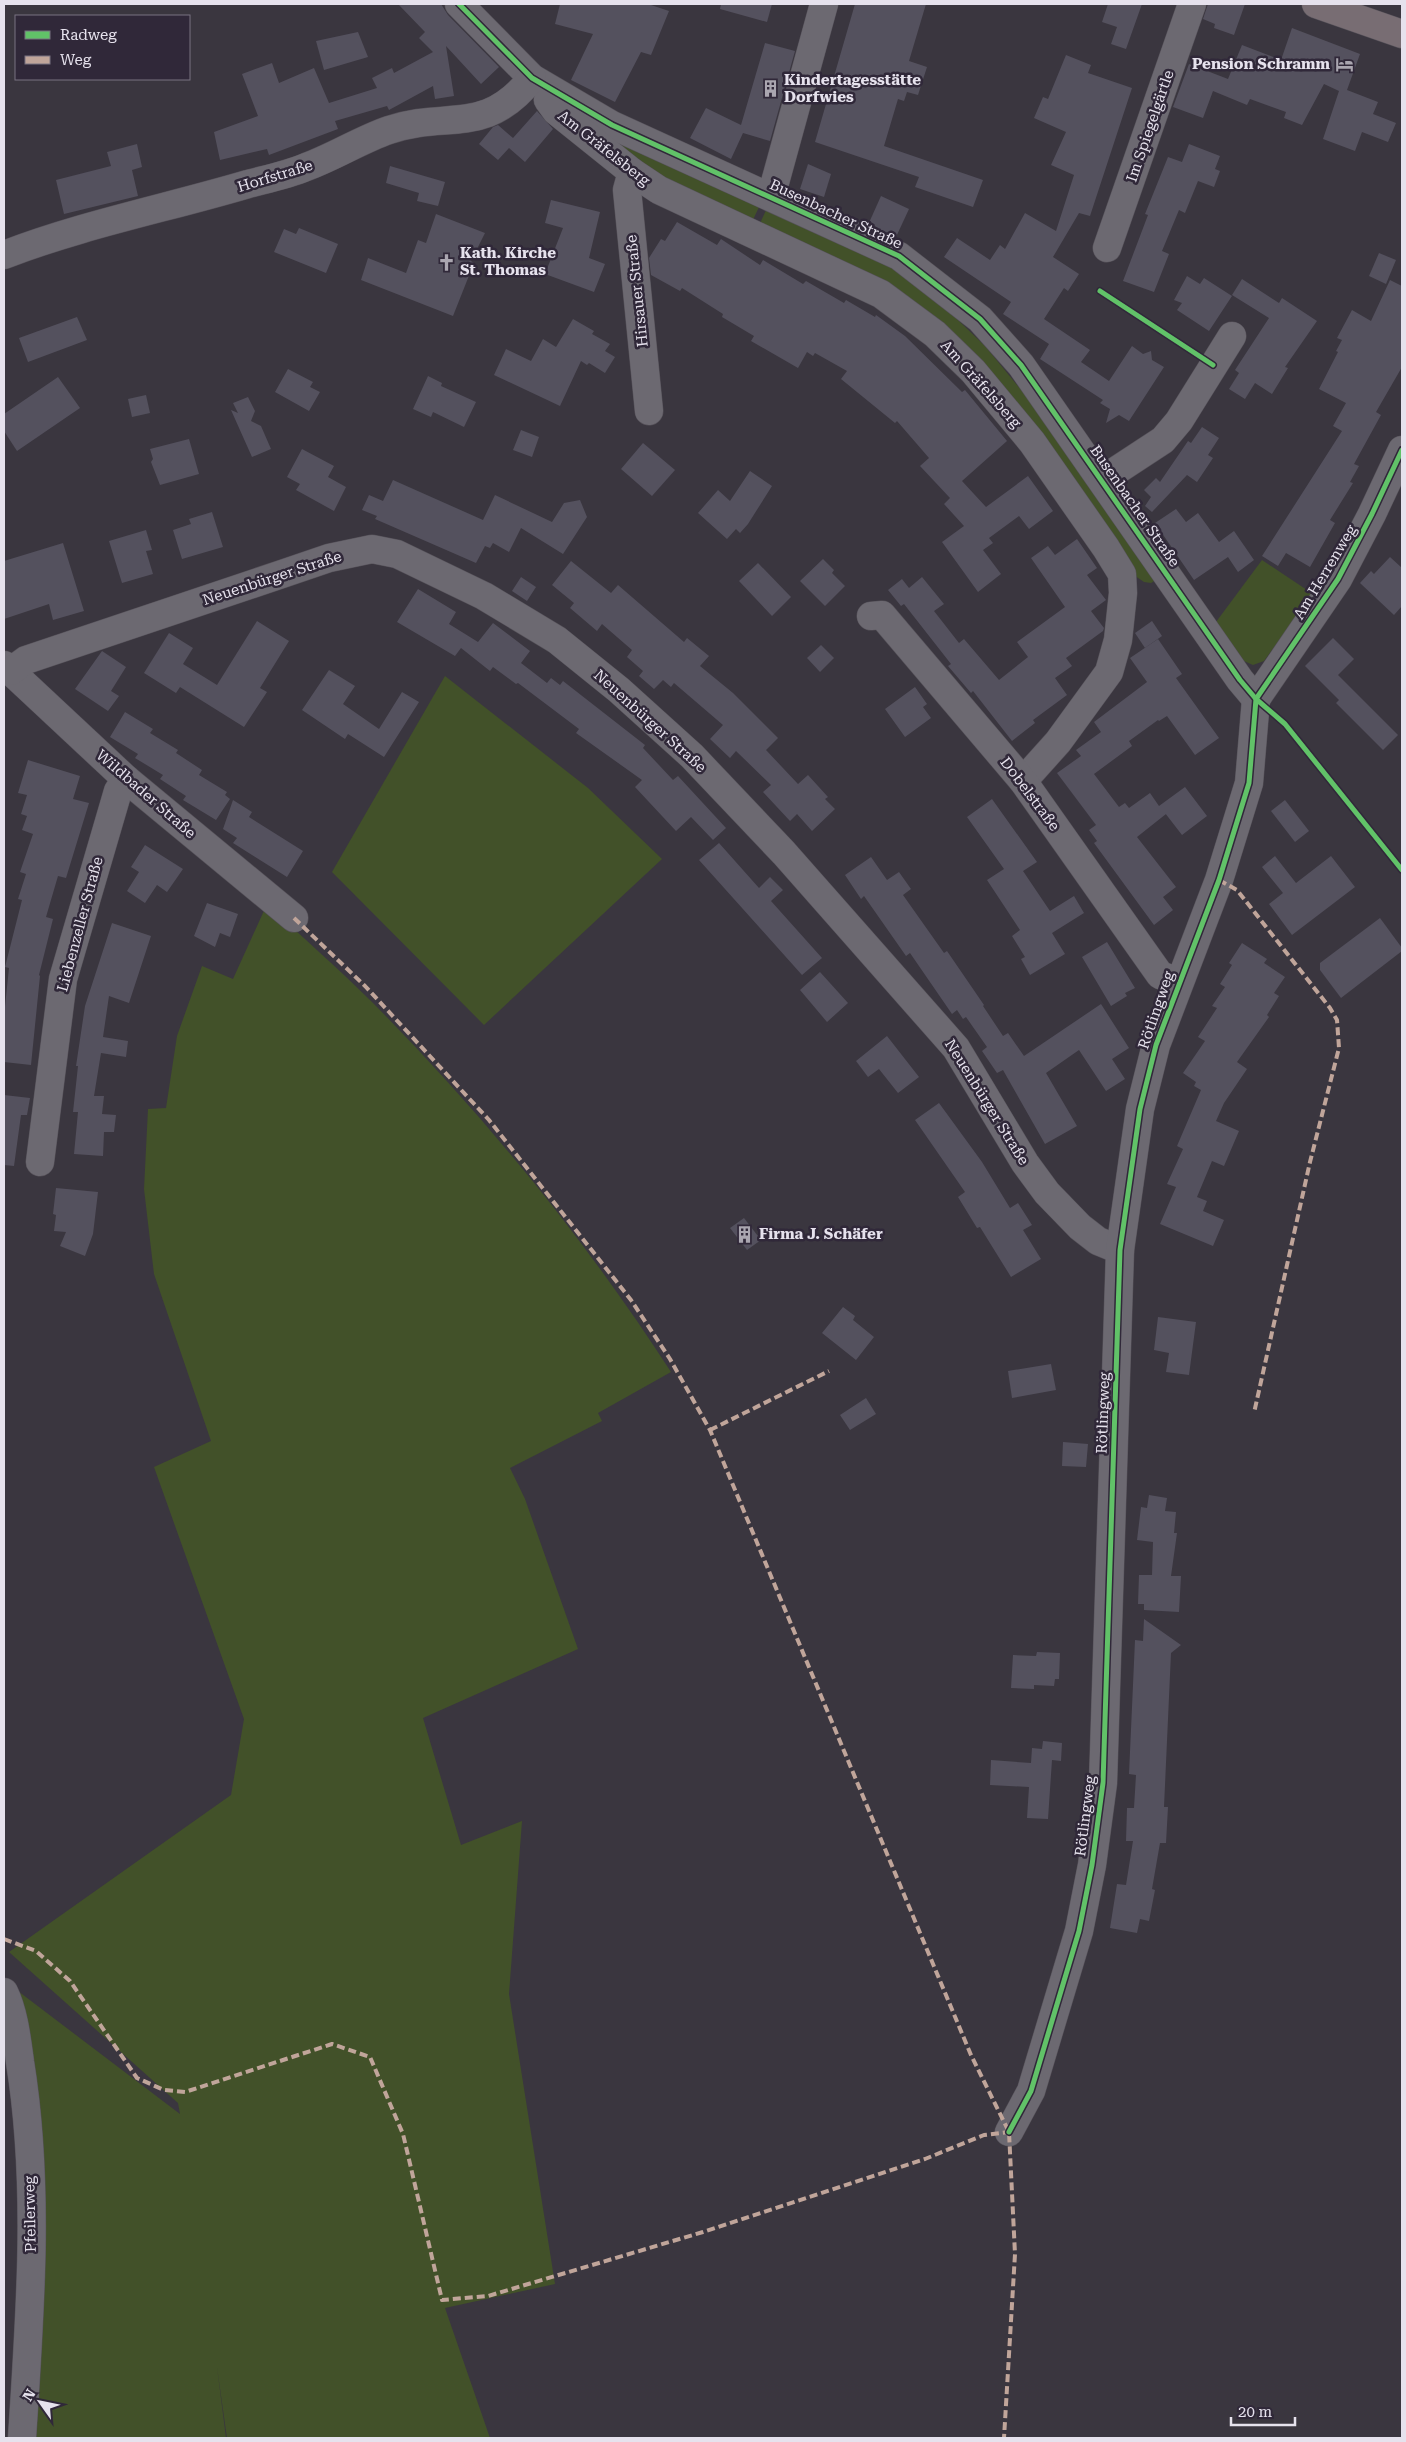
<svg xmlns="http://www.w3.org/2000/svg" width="1406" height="2442" font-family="'Roboto Serif',serif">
<rect width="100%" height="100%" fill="#3a363f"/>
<!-- green -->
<g fill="#425129">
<path d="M575 115 760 205 750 226 661 184Z"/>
<path d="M767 208 895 269 937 300 985 346 1059 436 1159 578 1151 583 1144 582 1125 569 976 364 757 230Z"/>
<path d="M1262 560 1313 594 1264 661 1253 665 1244 661 1216 622Z"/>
<path d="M445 676 588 788 662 859 484 1025 332 872Z"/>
<path d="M267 904C302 937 338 968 372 1002 484 1115 585 1239 671 1372L598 1413 602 1421 510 1468 525 1499 578 1649 423 1718 461 1845 522 1821 509 1994 555 2284 445 2308 490 2438H227L217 2367 226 2438H33L14 1988 180 2114 178 2103 9 1952 231 1795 244 1719 154 1467 211 1441 154 1274 144 1189 148 1109 166 1108 177 1036 202 966 233 979Z"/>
</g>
<!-- building -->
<g fill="#54515e">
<path d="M398 4H441L448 15 499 67 481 84 446 46 454 96 435 99 433 86 389 110 387 106 335 121 338 129 269 155 267 149 220 160 214 132 258 116 242 74 272 63 279 83 314 68 329 103 377 88 372 78 392 68 394 73 433 52 419 38 425 32Z"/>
<path d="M560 4H648L669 11 651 55 641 52 615 102 571 80 593 34 555 24Z"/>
<path d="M721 4H772L767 22 720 9Z"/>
<path d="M855 4H926L909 61 927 67 918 95 907 92 904 101 898 99 884 146 983 180 973 207 915 187 919 177 815 142Z"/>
<path d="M1108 4H1142L1126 49 1111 44 1117 27 1102 22Z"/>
<path d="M1208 4H1245L1234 35 1214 28 1215 24 1203 19Z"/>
<path d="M1292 28 1360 54 1347 90 1378 102 1373 114 1396 123 1388 142 1362 132 1355 151 1323 139 1339 91 1324 84 1302 125 1284 118 1286 112 1250 99 1247 105 1213 91 1203 118 1173 107 1189 64 1228 79 1242 45 1281 60Z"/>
<path d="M358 32 368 57 324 70 316 41Z"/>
<path d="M765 43 795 51 770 141 743 133 731 159 690 138 706 108 741 125Z"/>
<path d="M1066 55 1091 65 1088 73 1132 88 1090 216 1079 213 1053 257 1079 274 1068 291 1064 288 1044 319 1090 350 1081 362 1109 381 1132 346 1143 354 1151 351 1152 360 1164 367 1129 421 1119 415 1106 423 1110 409 1100 403 1103 400 1040 359 1049 344 1003 314 1011 302 944 257 957 238 990 260 1000 245 1005 249 1025 213 1056 231 1074 175 1051 165 1066 132 1034 118 1043 97 1048 99Z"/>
<path d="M537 111 553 129 525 162 509 148 498 160 479 144 493 127 498 125 513 138Z"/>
<path d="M137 144 142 167 132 170 138 196 64 214 56 180 111 166 107 152Z"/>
<path d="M1189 144 1220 156 1215 169 1220 171 1214 187 1198 181 1185 213 1179 210 1162 251 1169 254 1154 292 1123 281 1148 215 1145 214 1168 157 1182 162Z"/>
<path d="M808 164 831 174 824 197 800 189Z"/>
<path d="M390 166 445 182 438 206 417 201 419 193 386 183Z"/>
<path d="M881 196 909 209 896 237 868 225Z"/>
<path d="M551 200 600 212 589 258 605 264 594 292 545 274 563 228 545 223Z"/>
<path d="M436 214 485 233 471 261 474 263 453 316 361 280 368 258 406 273 418 240 426 243Z"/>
<path d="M677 222 717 245 721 239 760 265 763 260 803 284 806 281 844 303 846 300 875 317 876 315 905 336 962 392 965 390 1007 441 962 481 986 507 1028 476 1053 511 1029 529 1019 516 989 538 993 543 983 550 1001 574 978 592 942 542 964 526 944 504 950 498 920 466 929 458 897 421 895 423 841 379 847 371 815 353 813 356 807 352 798 368 751 341 754 336 722 317 723 314 682 288 680 291 651 275 649 258 661 239 665 241Z"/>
<path d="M299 228 338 244 326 273 274 252 284 229 296 234Z"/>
<path d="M1379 253 1396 260 1386 284 1369 276Z"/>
<path d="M1187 276 1200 284 1204 278 1232 296 1209 331 1177 310 1182 303 1174 300Z"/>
<path d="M1242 279 1279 303 1282 298 1317 321 1285 367 1288 368 1272 394 1255 383 1245 399 1229 389 1239 373 1235 370 1269 318 1232 295Z"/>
<path d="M1390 280 1402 286V367L1376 412 1381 415 1354 464 1359 466 1350 482 1353 483 1330 520 1335 523 1310 567 1286 553 1278 566 1262 556 1342 431 1333 426 1346 403 1319 389 1338 352 1336 351 1342 340 1337 338 1352 310 1371 321Z"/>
<path d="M77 317 87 340 28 362 19 338Z"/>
<path d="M573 319 594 331 592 334 610 344 605 351 615 357 605 373 589 363 587 365 581 361 560 406 494 375 506 349 531 361 543 339 556 347Z"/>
<path d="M288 369 313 382 310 387 320 392 309 411 275 392Z"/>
<path d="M428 376 442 383 441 386 476 402 464 427 433 412 431 417 413 409Z"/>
<path d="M58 377 80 408 17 451 4 431V414Z"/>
<path d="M146 395 150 413 132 417 128 399Z"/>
<path d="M248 397 255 411 251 421 261 426 271 449 252 457 231 410 238 413 233 403Z"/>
<path d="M1202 427 1219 438 1208 455 1213 458 1197 482 1187 475 1152 512 1145 506 1151 497 1144 490 1156 478 1160 482 1188 441 1191 443Z"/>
<path d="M521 430 539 437 532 457 513 450Z"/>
<path d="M189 439 199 474 160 485 151 462 153 459 150 449Z"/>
<path d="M643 443 675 470 652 496 621 469Z"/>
<path d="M302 449 334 466 328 477 346 487 334 511 296 490 300 484 287 477Z"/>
<path d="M750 471 772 486 748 524 740 533 736 529 727 539 698 513 718 490 730 501Z"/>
<path d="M393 480 483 520 495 495 552 522 564 503 580 500 587 517 563 554 521 528 509 552 493 543 490 548 485 546 476 563 375 519 377 516 362 510 369 495 383 501Z"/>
<path d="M1176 509 1186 522 1198 513 1219 542 1234 531 1254 560 1238 572 1228 557 1194 580 1155 523Z"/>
<path d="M212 512 223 547 182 559 173 530 191 524 189 519Z"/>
<path d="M146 530 152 550 146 551 153 574 122 583 109 541Z"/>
<path d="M1077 539 1097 568 1087 575 1106 600 1091 611 1104 628 1103 631 1066 658 1072 666 1055 678 1067 695 1033 720 1035 723 1012 741 973 691 971 693 948 666 951 664 904 604 901 606 888 590 902 579 909 588 922 577 944 604 934 611 959 643 964 639 999 680 1028 657 1017 642 1065 607 1031 558 1048 546 1055 555Z"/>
<path d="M63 543 84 611 53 620 49 604 4 619V561Z"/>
<path d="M1390 557 1402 568V606L1394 615 1360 583 1371 571 1374 574Z"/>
<path d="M823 559 834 570 832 573 845 586 825 606 800 581Z"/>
<path d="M571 561 611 593 618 585 684 642 687 638 709 656 700 666 733 693 778 738 766 750 798 784 808 775 828 797 825 799 835 809 812 831 797 814 790 821 763 792 771 785 736 751 730 758 710 739 723 725 674 683 671 687 663 680 654 689 639 676 643 671 627 657 632 650 602 624 597 631 570 608 574 603 552 585Z"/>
<path d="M758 563 791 597 772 616 739 581Z"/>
<path d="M521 577 536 587 527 601 512 591Z"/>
<path d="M418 589 456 612 449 624 478 642 493 623 530 651 521 663 547 683 551 678 560 685 563 681 645 745 643 748 673 780 678 776 726 828 713 840 691 817 676 831 635 787 642 780 576 733 579 729 518 683 516 684 493 667 490 671 461 648 455 656 397 622Z"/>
<path d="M257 621 289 641 260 688 267 692 244 727 180 687 176 693 144 673 169 633 193 648 183 664 217 685Z"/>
<path d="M1152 621 1162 636 1145 648 1135 633Z"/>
<path d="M1333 638 1354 659 1338 675 1398 735 1383 750 1336 703 1339 700 1305 666Z"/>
<path d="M1158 639 1182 674 1176 678 1219 738 1195 755 1167 716 1159 721 1158 720 1129 741 1132 746 1094 774 1119 807 1125 803 1129 808 1150 793 1159 806 1185 787 1207 816 1182 835 1165 813 1166 814 1137 837 1176 887 1163 897 1173 910 1154 925 1094 843 1097 841 1089 830 1096 825 1057 773 1081 756 1076 750 1101 732 1094 722 1147 682 1130 658Z"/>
<path d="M821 645 834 658 820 672 807 658Z"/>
<path d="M102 651 126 667 111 691 119 696 108 711 75 689Z"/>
<path d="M329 670 355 686 343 704 379 729 402 692 419 702 384 757 348 734 345 739 302 710Z"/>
<path d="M915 687 927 704 923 707 931 718 905 737 885 709Z"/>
<path d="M125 712 153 729 150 733 178 750 176 753 202 770 199 775 227 792 225 795 230 799 216 820 183 800 186 796 160 779 163 775 135 758 138 754 110 737Z"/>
<path d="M28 760 80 776 73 799 89 803 66 878 58 876 46 917 53 919 39 975 40 976 31 1065 4 1062V1016L9 968 5 967 22 900 18 899 26 874 20 872 33 834 22 830 27 816 21 814 27 795 18 793Z"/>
<path d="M992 799 1037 862 1023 871 1050 911 1074 896 1084 913 1052 933 1065 954 1030 975 1021 959 1025 957 1012 936 1020 930 987 880 1004 869 967 817Z"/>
<path d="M233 800 252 812 249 817 303 851 287 877 233 843 237 838 223 829Z"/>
<path d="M1285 800 1309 831 1295 842 1271 811Z"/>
<path d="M719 843 759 888 770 877 783 890 771 901 822 958 802 975 699 860Z"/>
<path d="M145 845 183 869 167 892 157 885 145 903 127 891 139 872 131 867Z"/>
<path d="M1275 856 1296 883 1331 856 1355 887 1292 935 1269 904 1283 893 1262 867Z"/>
<path d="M871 857 887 880 899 872 911 889 903 895 944 953 947 951 984 1005 983 1006 1003 1036 1008 1033 1024 1056 1101 1004 1129 1048 1112 1059 1125 1079 1106 1091 1079 1050 1046 1073 1077 1126 1045 1144 1003 1070 997 1073 982 1051 987 1047 966 1017 963 1019 957 1010 952 1014 910 953 906 956 864 896 861 899 845 875Z"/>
<path d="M207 903 238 914 230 937 220 933 215 947 194 936Z"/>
<path d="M1380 918 1402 948V951L1341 998 1320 970V963Z"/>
<path d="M112 923 151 936 129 1003 109 996 103 1037 128 1041 126 1057 101 1053 94 1096H104L102 1114 116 1115 114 1132H104L103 1156 74 1154 78 1112H73L78 1066H76L85 1006Z"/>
<path d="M1107 942 1135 988 1125 993 1127 996 1111 1006 1082 957Z"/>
<path d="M1242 943 1267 959 1264 963 1285 977 1274 993 1279 996 1267 1015 1269 1017 1237 1062 1247 1069 1224 1103 1216 1121 1239 1131 1224 1166 1212 1161 1197 1197 1207 1201 1203 1211 1224 1220 1213 1246 1160 1224 1176 1187 1167 1184 1183 1149 1177 1146 1201 1090 1194 1086 1196 1082 1183 1073 1205 1041 1198 1037 1217 1008 1212 1006 1225 987 1220 984 1232 965 1229 963Z"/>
<path d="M820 972 848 1003 827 1022 800 990Z"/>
<path d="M887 1036 919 1077 898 1093 879 1069 868 1077 856 1061Z"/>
<path d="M4 1095 30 1098 27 1115H21L14 1166 4 1165Z"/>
<path d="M939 1103 982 1162 1010 1208 1018 1203 1032 1225 1023 1230 1041 1259 1011 1277 980 1227 977 1228 958 1197 965 1192 915 1120Z"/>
<path d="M56 1188 98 1192 93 1234 85 1256 60 1246 66 1232 54 1231 56 1215 53 1214Z"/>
<path d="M744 1218 761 1240 747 1250 730 1228Z"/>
<path d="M843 1307 855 1316 853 1320 874 1337 856 1360 822 1333Z"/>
<path d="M1158 1317 1196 1322 1189 1375 1166 1372 1169 1353 1154 1350Z"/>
<path d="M1051 1364 1056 1390 1012 1398 1008 1371Z"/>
<path d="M866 1398 876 1414 850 1430 840 1415Z"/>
<path d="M1063 1442 1088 1444 1086 1467 1062 1466Z"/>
<path d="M1149 1495 1167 1498 1165 1511 1176 1512 1174 1533H1177L1171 1576H1181L1179 1612 1144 1610V1604H1138L1139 1575H1152L1153 1542 1137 1540 1141 1507 1147 1508Z"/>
<path d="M1144 1619 1181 1645 1171 1653 1164 1807H1168L1166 1843H1160L1152 1889 1155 1890 1149 1921 1140 1919 1137 1933 1110 1928 1117 1884 1126 1885 1133 1841H1126L1127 1808H1134L1136 1775 1129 1774 1135 1640 1143 1641Z"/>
<path d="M1037 1652 1060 1653 1059 1679H1055L1054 1686 1034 1685V1689L1011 1688 1013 1655 1036 1656Z"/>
<path d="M1043 1741 1062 1743 1061 1761 1052 1760 1048 1819 1027 1818 1029 1787 990 1785 991 1760 1031 1763 1032 1748 1042 1749Z"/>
</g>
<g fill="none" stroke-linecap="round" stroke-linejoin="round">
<defs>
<g id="minor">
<path d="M459 4 532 78 612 125 899 256 980 319 1021 365 1240 680 1256 699"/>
<path d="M550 96 548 100 556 111 632 172 659 190 881 294 935 334 973 371 1032 442 1106 548 1122 574 1123 593 1118 640 1109 672 1058 742 1023 781"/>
<path d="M632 172 627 190 649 411"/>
<path d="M771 197 824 4"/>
<path d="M1107 248 1192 4"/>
<path d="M4 255C81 225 167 208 248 184 267 179 287 175 306 167 334 157 360 140 389 130 448 110 485 137 532 78"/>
<path d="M1102 480 1163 440 1179 421 1232 336"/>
<path d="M871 616 882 615 1023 781 1160 975 1179 982"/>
<path d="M4 665 126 779 294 918"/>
<path d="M11 671 26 660 282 574 329 558 372 549 397 554 484 596 557 640 619 690 692 756 784 853 956 1048 1025 1163 1047 1193 1080 1227 1098 1241 1120 1250"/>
<path d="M40 1162 63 979 118 791 126 779"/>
<path d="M4 1992C14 2012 17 2040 20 2062 40 2186 30 2314 22 2438"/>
<path d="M1009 2132 1031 2091 1079 1931 1092 1865 1103 1783 1120 1250 1140 1109 1156 1045 1219 880 1249 783 1256 699 1338 579 1372 514 1402 450"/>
</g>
<path id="major" d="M1316 4 1402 34"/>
</defs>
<!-- minor casing -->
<use href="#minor" stroke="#56525a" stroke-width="29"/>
<!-- major casing -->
<use href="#major" stroke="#56525a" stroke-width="29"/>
<!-- minor -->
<use href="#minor" stroke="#6c6971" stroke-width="28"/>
<!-- major -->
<use href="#major" stroke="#786d73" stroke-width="28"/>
<!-- quiet -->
<g stroke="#c0a59a" stroke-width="4" stroke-dasharray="8 4" stroke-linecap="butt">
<path d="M1219 880 1237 890 1330 1008 1337 1020 1339 1048 1310 1162 1254 1413"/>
<path d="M294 918 365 986 489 1120 631 1300 670 1359 710 1430 971 2055 1009 2132 1015 2254 1004 2438"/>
<path d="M710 1430 829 1371"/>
<path d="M4 1939 36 1951 70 1981 137 2078 164 2090 185 2092 332 2044 370 2057 403 2134 442 2300 488 2296 703 2232 925 2159 984 2135 1009 2132"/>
</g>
<defs>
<g id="cycleway">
<path d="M459 4 532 78 612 125 899 256 980 319 1021 365 1240 680 1256 699 1285 724 1402 870"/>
<path d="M1100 291 1213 365"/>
<path d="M1009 2132 1031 2091 1079 1931 1092 1865 1103 1783 1120 1250 1140 1109 1156 1045 1219 880 1249 783 1256 699 1338 579 1372 514 1402 450"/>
</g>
</defs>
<!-- cycleway casing -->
<use href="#cycleway" stroke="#302839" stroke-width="8"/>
<!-- cycleway -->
<use href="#cycleway" stroke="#61c268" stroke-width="5"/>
</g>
<!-- icons -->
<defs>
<symbol id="hotel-bare" viewBox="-9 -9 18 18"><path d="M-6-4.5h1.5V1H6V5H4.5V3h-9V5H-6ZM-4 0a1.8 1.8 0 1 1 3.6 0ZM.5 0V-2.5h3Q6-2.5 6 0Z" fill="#aaa6b0" stroke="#302839" stroke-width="2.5" paint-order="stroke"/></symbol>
<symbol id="building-bare" viewBox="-9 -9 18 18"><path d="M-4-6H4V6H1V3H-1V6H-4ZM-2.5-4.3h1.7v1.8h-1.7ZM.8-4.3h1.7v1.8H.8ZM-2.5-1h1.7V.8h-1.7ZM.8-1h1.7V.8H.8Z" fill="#aaa6b0" stroke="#302839" stroke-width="2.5" paint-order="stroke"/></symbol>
<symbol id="church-bare" viewBox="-9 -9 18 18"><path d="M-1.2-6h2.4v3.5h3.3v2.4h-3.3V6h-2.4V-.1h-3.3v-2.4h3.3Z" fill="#aaa6b0" stroke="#302839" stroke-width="2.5" paint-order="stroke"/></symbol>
</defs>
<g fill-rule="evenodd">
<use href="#hotel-bare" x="1332" y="52" width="25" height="25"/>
<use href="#building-bare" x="758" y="76" width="25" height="25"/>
<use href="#church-bare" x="434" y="250" width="25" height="25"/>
<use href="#building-bare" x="732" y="1222" width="25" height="25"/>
</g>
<g text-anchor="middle" stroke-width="5" stroke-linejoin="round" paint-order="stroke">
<!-- poi labels -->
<g font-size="15" font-weight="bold" fill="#e6e2ed" stroke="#302839" text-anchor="start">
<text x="1330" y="69" text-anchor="end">Pension Schramm</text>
<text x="784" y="85">Kindertagesstätte<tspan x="784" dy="17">Dorfwies</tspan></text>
<text x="460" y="258">Kath. Kirche<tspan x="460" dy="17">St. Thomas</tspan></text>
<text x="759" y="1239">Firma J. Schäfer</text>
</g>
<!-- street labels -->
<g font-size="15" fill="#e6e2ed" stroke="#302839">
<text transform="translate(1150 126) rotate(-71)" y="5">Im Spiegelgärtle</text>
<text transform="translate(604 148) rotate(38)" y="5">Am Gräfelsberg</text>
<text transform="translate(275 176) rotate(-17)" y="5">Horfstraße</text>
<text transform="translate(836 214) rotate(25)" y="5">Busenbacher Straße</text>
<text transform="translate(637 291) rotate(-96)" y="5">Hirsauer Straße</text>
<text transform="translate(981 384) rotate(48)" y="5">Am Gräfelsberg</text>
<text transform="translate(1135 506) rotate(55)" y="5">Busenbacher Straße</text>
<text transform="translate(1325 572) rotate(-59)" y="5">Am Herrenweg</text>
<text transform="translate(272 578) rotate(-18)" y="5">Neuenbürger Straße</text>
<text transform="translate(650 721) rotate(42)" y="5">Neuenbürger Straße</text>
<text transform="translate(146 794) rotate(41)" y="5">Wildbader Straße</text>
<text transform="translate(1030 794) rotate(53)" y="5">Dobelstraße</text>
<text transform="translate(80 924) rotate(-75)" y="5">Liebenzeller Straße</text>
<text transform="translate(1156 1010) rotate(-71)" y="5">Rötlingweg</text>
<text transform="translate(987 1102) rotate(58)" y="5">Neuenbürger Straße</text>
<text transform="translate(1103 1413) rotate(-88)" y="5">Rötlingweg</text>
<text transform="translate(1085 1816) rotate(-83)" y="5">Rötlingweg</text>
<text transform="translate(30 2214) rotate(-91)" y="5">Pfeilerweg</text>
</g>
</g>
<!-- border -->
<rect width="1406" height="2442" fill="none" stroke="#e6e2ed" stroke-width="10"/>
<!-- legend -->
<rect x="15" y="15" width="175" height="65" fill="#302839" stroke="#797281"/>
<rect x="25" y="31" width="25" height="8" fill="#61c268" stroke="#797281"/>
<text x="60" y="40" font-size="15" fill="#e6e2ed">Radweg</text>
<rect x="25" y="56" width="25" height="8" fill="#c0a59a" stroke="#797281"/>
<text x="60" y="65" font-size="15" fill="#e6e2ed">Weg</text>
<!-- north arrow -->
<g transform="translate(40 2402) rotate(303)" stroke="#302839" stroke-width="4" paint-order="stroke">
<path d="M0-4L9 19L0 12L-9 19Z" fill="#e6e2ed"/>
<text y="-8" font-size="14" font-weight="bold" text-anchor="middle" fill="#e6e2ed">N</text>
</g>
<!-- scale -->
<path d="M1231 2417v8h64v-8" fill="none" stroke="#e6e2ed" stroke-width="2.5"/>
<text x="1238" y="2417" font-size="15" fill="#e6e2ed" stroke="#302839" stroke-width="4" paint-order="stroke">20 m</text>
</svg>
